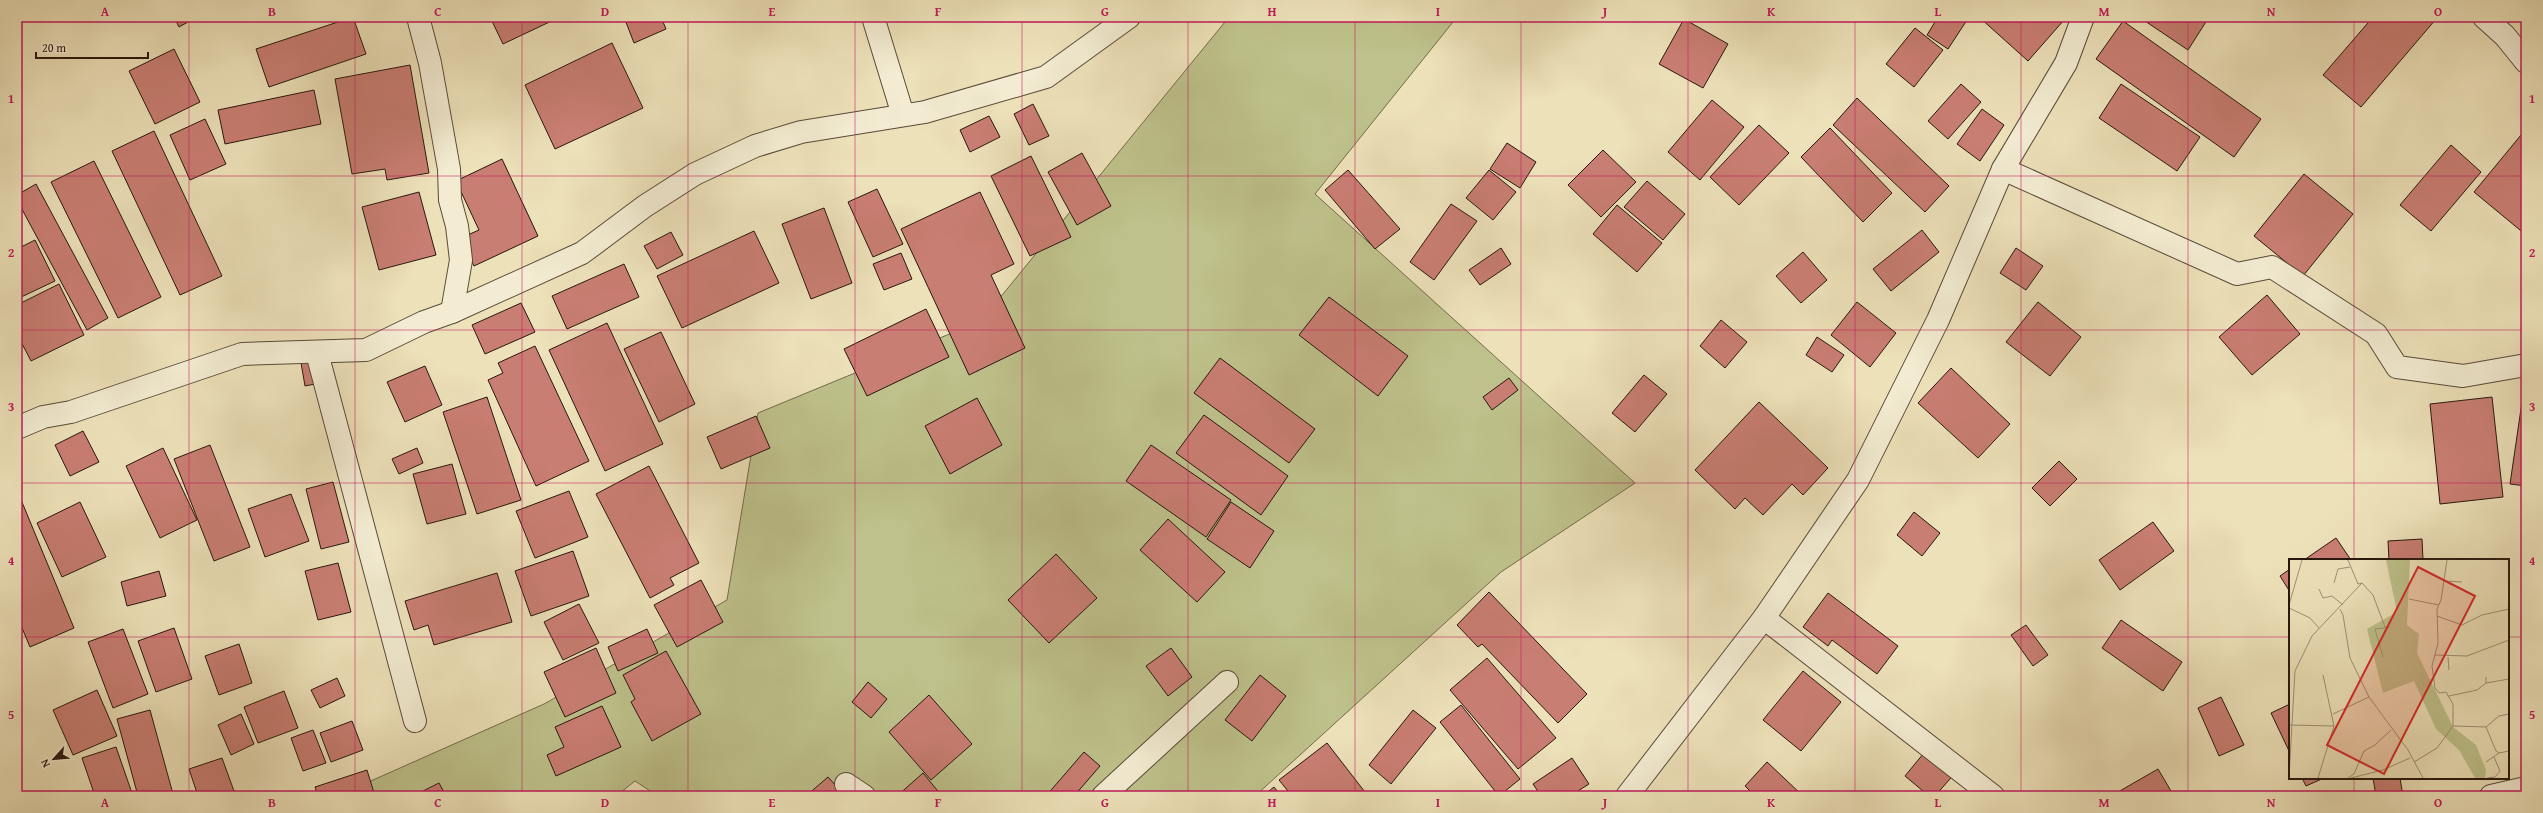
<svg xmlns="http://www.w3.org/2000/svg" width="2543" height="813" font-family="'Gentium Book Plus',serif">
<rect width="100%" height="100%" fill="#ede1b9"/>
<filter id="stains"><feTurbulence type="fractalNoise" baseFrequency=".005" numOctaves="4"/><feColorMatrix values="0 0 0 0 .2 0 0 0 0 .09 0 0 0 0 .02 0 0 0 .5 -.17"/></filter>
<radialGradient id="worn" r=".72"><stop offset=".6" stop-color="#630" stop-opacity="0"/><stop offset="1" stop-color="#630" stop-opacity=".3"/></radialGradient>
<!-- green -->
<path fill="#bec18b" stroke="#736c4c" d="M1229 17H1457L1315 194 1635 483 1501 572 1255 796H658L635 781 616 796H337L544 704 727 600 758 413 981 321Z"/>
<!-- building -->
<g fill="#c97e73" stroke="#28170e">
<path d="M174 17H197L179 27Z"/>
<path d="M353 17 366 54 269 87 256 49Z"/>
<path d="M490 17H560L503 44Z"/>
<path d="M624 17H661L666 29 634 43Z"/>
<path d="M1938 17H1969L1948 49 1927 35Z"/>
<path d="M1979 17H2060L2064 20 2028 61Z"/>
<path d="M2139 17H2209L2188 50Z"/>
<path d="M2373 17H2433L2436 19 2361 107 2323 75Z"/>
<path d="M1684 19 1728 44 1703 88 1659 64Z"/>
<path d="M2123 21 2261 119 2234 157 2096 59Z"/>
<path d="M1915 28 1943 50 1914 87 1886 64Z"/>
<path d="M612 43 643 108 555 149 525 85Z"/>
<path d="M174 49 200 102 155 124 129 71Z"/>
<path d="M410 65 429 173 387 180 385 169 352 174 335 79Z"/>
<path d="M1961 84 1981 102 1948 139 1928 121Z"/>
<path d="M2121 84 2200 137 2177 171 2099 118Z"/>
<path d="M314 90 321 124 225 144 218 110Z"/>
<path d="M1857 98 1949 186 1925 212 1833 125Z"/>
<path d="M1712 100 1744 127 1700 180 1668 152Z"/>
<path d="M1033 104 1049 136 1029 145 1014 114Z"/>
<path d="M1982 109 2004 125 1980 161 1957 144Z"/>
<path d="M989 116 1000 137 970 152 960 130Z"/>
<path d="M205 119 226 164 190 180 170 135Z"/>
<path d="M1759 125 1789 153 1739 205 1710 177Z"/>
<path d="M1830 128 1892 193 1863 222 1801 157Z"/>
<path d="M2526 129V235L2474 192Z"/>
<path d="M154 131 222 276 180 295 112 151Z"/>
<path d="M1507 143 1536 162 1520 188 1490 169Z"/>
<path d="M2451 145 2481 172 2431 231 2400 205Z"/>
<path d="M1603 150 1636 182 1601 217 1568 185Z"/>
<path d="M1082 153 1111 206 1077 225 1048 172Z"/>
<path d="M1031 156 1071 237 1030 256 991 176Z"/>
<path d="M502 159 538 236 474 266 461 238 479 230 456 181Z"/>
<path d="M94 161 161 297 118 318 51 182Z"/>
<path d="M1348 170 1400 229 1375 249 1325 190Z"/>
<path d="M1489 170 1516 192 1493 220 1466 198Z"/>
<path d="M2304 174 2353 214 2303 276 2254 236Z"/>
<path d="M1647 181 1685 214 1663 240 1624 207Z"/>
<path d="M36 184 108 318 87 330 17 200V195Z"/>
<path d="M877 189 903 244 873 257 848 202Z"/>
<path d="M419 192 436 255 379 270 362 207Z"/>
<path d="M980 192 1014 264 991 275 1025 348 969 375 901 229Z"/>
<path d="M1451 204 1477 221 1434 280 1410 262Z"/>
<path d="M1617 205 1662 243 1637 272 1593 234Z"/>
<path d="M824 208 852 283 811 299 782 224Z"/>
<path d="M1922 230 1939 252 1891 291 1873 269Z"/>
<path d="M754 231 779 283 682 328 657 276Z"/>
<path d="M671 232 683 255 657 269 644 246Z"/>
<path d="M35 240 55 281 17 299V249Z"/>
<path d="M1501 248 1511 264 1480 285 1469 270Z"/>
<path d="M2016 248 2043 266 2026 290 2000 273Z"/>
<path d="M1803 252 1827 280 1801 303 1776 276Z"/>
<path d="M901 253 912 279 884 290 873 264Z"/>
<path d="M624 264 639 297 567 329 552 296Z"/>
<path d="M59 284 84 335 31 361 17 334V305Z"/>
<path d="M2267 295 2300 334 2252 375 2219 337Z"/>
<path d="M1329 297 1408 356 1378 396 1299 335Z"/>
<path d="M1857 302 1896 333 1870 367 1831 335Z"/>
<path d="M2038 302 2081 337 2050 376 2006 342Z"/>
<path d="M521 303 535 332 485 354 472 325Z"/>
<path d="M926 309 949 357 867 396 844 349Z"/>
<path d="M1721 320 1747 342 1725 368 1700 346Z"/>
<path d="M607 323 663 444 605 471 549 350Z"/>
<path d="M661 332 695 404 659 422 624 349Z"/>
<path d="M1817 337 1844 355 1832 372 1806 355Z"/>
<path d="M535 346 589 461 536 486 488 380 503 373 498 363Z"/>
<path d="M315 355 320 383 305 386 300 357Z"/>
<path d="M1220 358 1315 429 1289 463 1194 393Z"/>
<path d="M425 366 442 405 405 422 387 382Z"/>
<path d="M1951 368 2010 424 1978 458 1918 403Z"/>
<path d="M1644 375 1667 394 1635 432 1612 413Z"/>
<path d="M1509 378 1518 390 1492 410 1483 397Z"/>
<path d="M2523 395 2526 396V486L2510 484Z"/>
<path d="M487 397 521 500 477 514 443 412Z"/>
<path d="M2492 397 2503 497 2440 504 2430 404Z"/>
<path d="M977 398 1002 445 950 474 925 426Z"/>
<path d="M1759 402 1828 468 1803 495 1792 484 1763 515 1745 498 1735 509 1695 470Z"/>
<path d="M1204 415 1288 476 1261 515 1176 453Z"/>
<path d="M756 416 770 448 721 469 707 437Z"/>
<path d="M83 431 99 462 70 476 55 445Z"/>
<path d="M210 445 250 547 214 561 174 459Z"/>
<path d="M1151 445 1231 500 1206 537 1126 481Z"/>
<path d="M163 448 197 520 160 538 126 466Z"/>
<path d="M417 448 423 463 399 474 392 459Z"/>
<path d="M2059 461 2077 479 2050 506 2032 488Z"/>
<path d="M452 464 466 514 427 524 413 474Z"/>
<path d="M649 466 699 563 670 578 674 585 650 598 596 494Z"/>
<path d="M333 482 349 542 321 549 306 489Z"/>
<path d="M17 490 74 628 30 647 17 616Z"/>
<path d="M569 491 588 537 535 558 516 511Z"/>
<path d="M291 494 309 541 265 557 248 509Z"/>
<path d="M80 502 106 557 62 577 37 523Z"/>
<path d="M1231 502 1274 531 1250 568 1207 539Z"/>
<path d="M1914 512 1940 533 1922 556 1897 535Z"/>
<path d="M1168 519 1225 572 1197 602 1140 550Z"/>
<path d="M2153 522 2174 551 2120 590 2099 560Z"/>
<path d="M2336 538 2351 560H2304Z"/>
<path d="M2422 539 2423 560H2389L2388 541Z"/>
<path d="M573 551 589 596 531 616 515 571Z"/>
<path d="M1056 554 1097 598 1049 643 1008 600Z"/>
<path d="M338 563 351 612 318 620 305 571Z"/>
<path d="M2290 569V592L2280 576Z"/>
<path d="M159 571 166 596 127 606 121 582Z"/>
<path d="M497 573 512 622 434 645 428 625 414 630 405 601Z"/>
<path d="M701 580 723 622 677 647 654 605Z"/>
<path d="M1489 592 1587 694 1558 723 1482 644 1478 647 1457 625Z"/>
<path d="M1828 593 1898 646 1877 674 1832 640 1828 646 1803 627Z"/>
<path d="M579 604 599 643 563 660 544 622Z"/>
<path d="M2121 620 2182 662 2163 691 2102 648Z"/>
<path d="M2026 625 2048 655 2033 666 2011 635Z"/>
<path d="M174 628 192 679 156 692 138 641Z"/>
<path d="M123 629 148 694 113 708 88 642Z"/>
<path d="M647 629 658 653 618 671 608 647Z"/>
<path d="M239 644 252 683 219 695 205 656Z"/>
<path d="M596 648 616 693 565 717 544 672Z"/>
<path d="M1171 648 1192 677 1168 696 1146 666Z"/>
<path d="M666 651 701 714 652 741 631 702 635 699 623 675Z"/>
<path d="M1487 658 1556 738 1518 769 1450 690Z"/>
<path d="M1803 671 1841 702 1801 751 1763 720Z"/>
<path d="M1260 675 1286 696 1252 741 1225 720Z"/>
<path d="M337 678 345 696 320 708 311 690Z"/>
<path d="M868 682 887 699 871 718 852 702Z"/>
<path d="M97 690 117 736 73 755 53 710Z"/>
<path d="M284 691 298 728 258 743 244 707Z"/>
<path d="M929 695 972 744 931 780 889 732Z"/>
<path d="M2221 697 2244 745 2219 756 2198 708Z"/>
<path d="M2290 704V753L2271 713Z"/>
<path d="M1461 705 1520 779 1499 796 1440 722Z"/>
<path d="M602 706 621 747 556 776 547 755 564 747 555 727Z"/>
<path d="M150 710 173 794 165 796H138L117 719Z"/>
<path d="M1413 710 1436 728 1391 784 1369 765Z"/>
<path d="M241 714 254 744 231 755 218 725Z"/>
<path d="M352 721 363 750 331 762 320 733Z"/>
<path d="M313 730 326 763 303 771 291 738Z"/>
<path d="M1327 743 1368 796H1292L1279 780Z"/>
<path d="M116 747 133 796H95L82 758Z"/>
<path d="M1928 748 1956 772 1935 796H1929L1905 776Z"/>
<path d="M1084 752 1100 766 1074 796H1046Z"/>
<path d="M222 758 234 791 219 796H198L189 769Z"/>
<path d="M1572 758 1589 784 1570 796H1541L1533 784Z"/>
<path d="M1767 762 1803 796H1750L1752 793 1745 786Z"/>
<path d="M2158 769 2174 796H2111Z"/>
<path d="M367 770 375 796H318L315 787Z"/>
<path d="M923 773 942 796H897Z"/>
<path d="M828 777 845 796H806Z"/>
<path d="M2302 778H2324L2306 786Z"/>
<path d="M2373 778H2400L2403 796H2376Z"/>
<path d="M439 783 446 796H413Z"/>
<path d="M1274 787 1281 796H1263Z"/>
</g>
<g fill="none" stroke-linecap="round" stroke-linejoin="round">
<defs>
<g id="minor">
<path d="M418 17 430 63 449 169 450 200 457 226 461 260 452 312"/>
<path d="M873 17 903 115"/>
<path d="M2484 17 2505 36 2526 62"/>
<path d="M2003 169 2237 274 2272 267 2376 334 2397 367 2463 376 2526 365"/>
<path d="M317 353 415 721"/>
<path d="M17 428 43 417 71 412 242 354 366 350 424 322 452 312 582 253 645 206 695 174 755 146 801 132 925 112 1046 77 1129 17"/>
<path d="M1764 618 1993 796"/>
<path d="M846 784 864 796"/>
<path d="M1103 796 1227 682"/>
<path d="M1627 796 1764 618 1858 480 1938 320 2003 169 2066 63 2083 17"/>
<path d="M2491 796 2526 788"/>
</g>
</defs>
<!-- minor casing -->
<use href="#minor" stroke="#594a39" stroke-width="24"/>
<!-- minor -->
<use href="#minor" stroke="#f3ecd2" stroke-width="22"/>
</g>
<!-- grid -->
<path fill="none" stroke="#c2185b" stroke-width="1" stroke-opacity="0.55" d="M189 17V796M355 17V796M522 17V796M688 17V796M855 17V796M1022 17V796M1188 17V796M1355 17V796M1521 17V796M1688 17V796M1855 17V796M2021 17V796M2188 17V796M2354 17V560M17 176H2526M17 330H2526M17 483H2526M17 637H2290M2508 637H2526M2354 778V796"/>
<!-- overview -->
<g transform="translate(2289 559)">
<rect width="220" height="220" fill="#ede1b9"/>
<path d="M97 1H121L118 66 130 75 128 94 164 168 187 186 197 211 196 219H186L170 191 147 170 125 122 94 134 78 70 108 53Z" fill="#bec18b"/>
<path fill="none" stroke="#9e9075" stroke-width="1" d="M158 1 152 41 148 50 149 84 143 107 146 129 150 134 157 133 164 145V167L197 168 207 192 210 194 220 192M155 22 173 23M45 24 49 10 61 8M73 24 84 36 96 68M30 30 34 39 43 37 54 46M120 40 150 46M0 46 13 1M0 49 21 59 30 69M51 50 54 56 61 99 80 138 119 191 134 219M148 57 173 66 193 56 220 50M146 96 178 97 220 81M94 98 86 70 101 68M159 98 160 111M197 124 220 120M160 137 188 131 197 124V118M44 155 80 138M0 166 45 167M197 168 210 157 220 155M125 203 148 189 164 167M197 203 210 194M0 219 6 112 23 77 73 24 69 25 59 1M29 219 45 167 34 116M59 219 65 215 75 192 86 186 102 171M62 219 94 211 121 199M198 219 206 218 211 212 205 198"/>
<path fill="#d62828" fill-opacity="0.15" stroke="#d62828" stroke-width="2" d="M129 8 186 37 95 215 38 186Z"/>
<rect width="220" height="220" fill="none" stroke="#28170e" stroke-width="2"/>
</g>
<!-- margin -->
<rect width="2543" height="813" fill="none" stroke="#ede1b9" stroke-width="44"/>
<!-- north arrow -->
<g transform="translate(54 759) rotate(243)" stroke="#f3ecd2" stroke-width="3" paint-order="stroke">
<path d="M0-3L7 15L0 10L-7 15Z" fill="#28170e"/>
<text y="-6" font-size="11" font-weight="bold" text-anchor="middle" fill="#28170e">N</text>
</g>
<!-- scale -->
<path d="M36 52v6h112v-6" fill="none" stroke="#28170e" stroke-width="2"/>
<text x="42" y="52" font-size="12" fill="#28170e" stroke="#f3ecd2" stroke-width="3" paint-order="stroke">20 m</text>
<rect x="22" y="22" width="2499" height="769" fill="none" stroke="#c2185b" stroke-width="1.5"/>
<g font-size="13" text-anchor="middle" font-weight="bold" fill="#c2185b">
<text x="105" y="16">A</text>
<text x="272" y="16">B</text>
<text x="438" y="16">C</text>
<text x="605" y="16">D</text>
<text x="772" y="16">E</text>
<text x="938" y="16">F</text>
<text x="1105" y="16">G</text>
<text x="1272" y="16">H</text>
<text x="1438" y="16">I</text>
<text x="1605" y="16">J</text>
<text x="1771" y="16">K</text>
<text x="1938" y="16">L</text>
<text x="2104" y="16">M</text>
<text x="2271" y="16">N</text>
<text x="2438" y="16">O</text>
<text x="11" y="103">1</text>
<text x="2532" y="103">1</text>
<text x="11" y="257">2</text>
<text x="2532" y="257">2</text>
<text x="11" y="411">3</text>
<text x="2532" y="411">3</text>
<text x="11" y="565">4</text>
<text x="2532" y="565">4</text>
<text x="11" y="719">5</text>
<text x="2532" y="719">5</text>
<text x="105" y="807">A</text>
<text x="272" y="807">B</text>
<text x="438" y="807">C</text>
<text x="605" y="807">D</text>
<text x="772" y="807">E</text>
<text x="938" y="807">F</text>
<text x="1105" y="807">G</text>
<text x="1272" y="807">H</text>
<text x="1438" y="807">I</text>
<text x="1605" y="807">J</text>
<text x="1771" y="807">K</text>
<text x="1938" y="807">L</text>
<text x="2104" y="807">M</text>
<text x="2271" y="807">N</text>
<text x="2438" y="807">O</text>
</g>
<rect width="100%" height="100%" filter="url(#stains)"/>
<rect width="100%" height="100%" fill="url(#worn)"/>
</svg>
